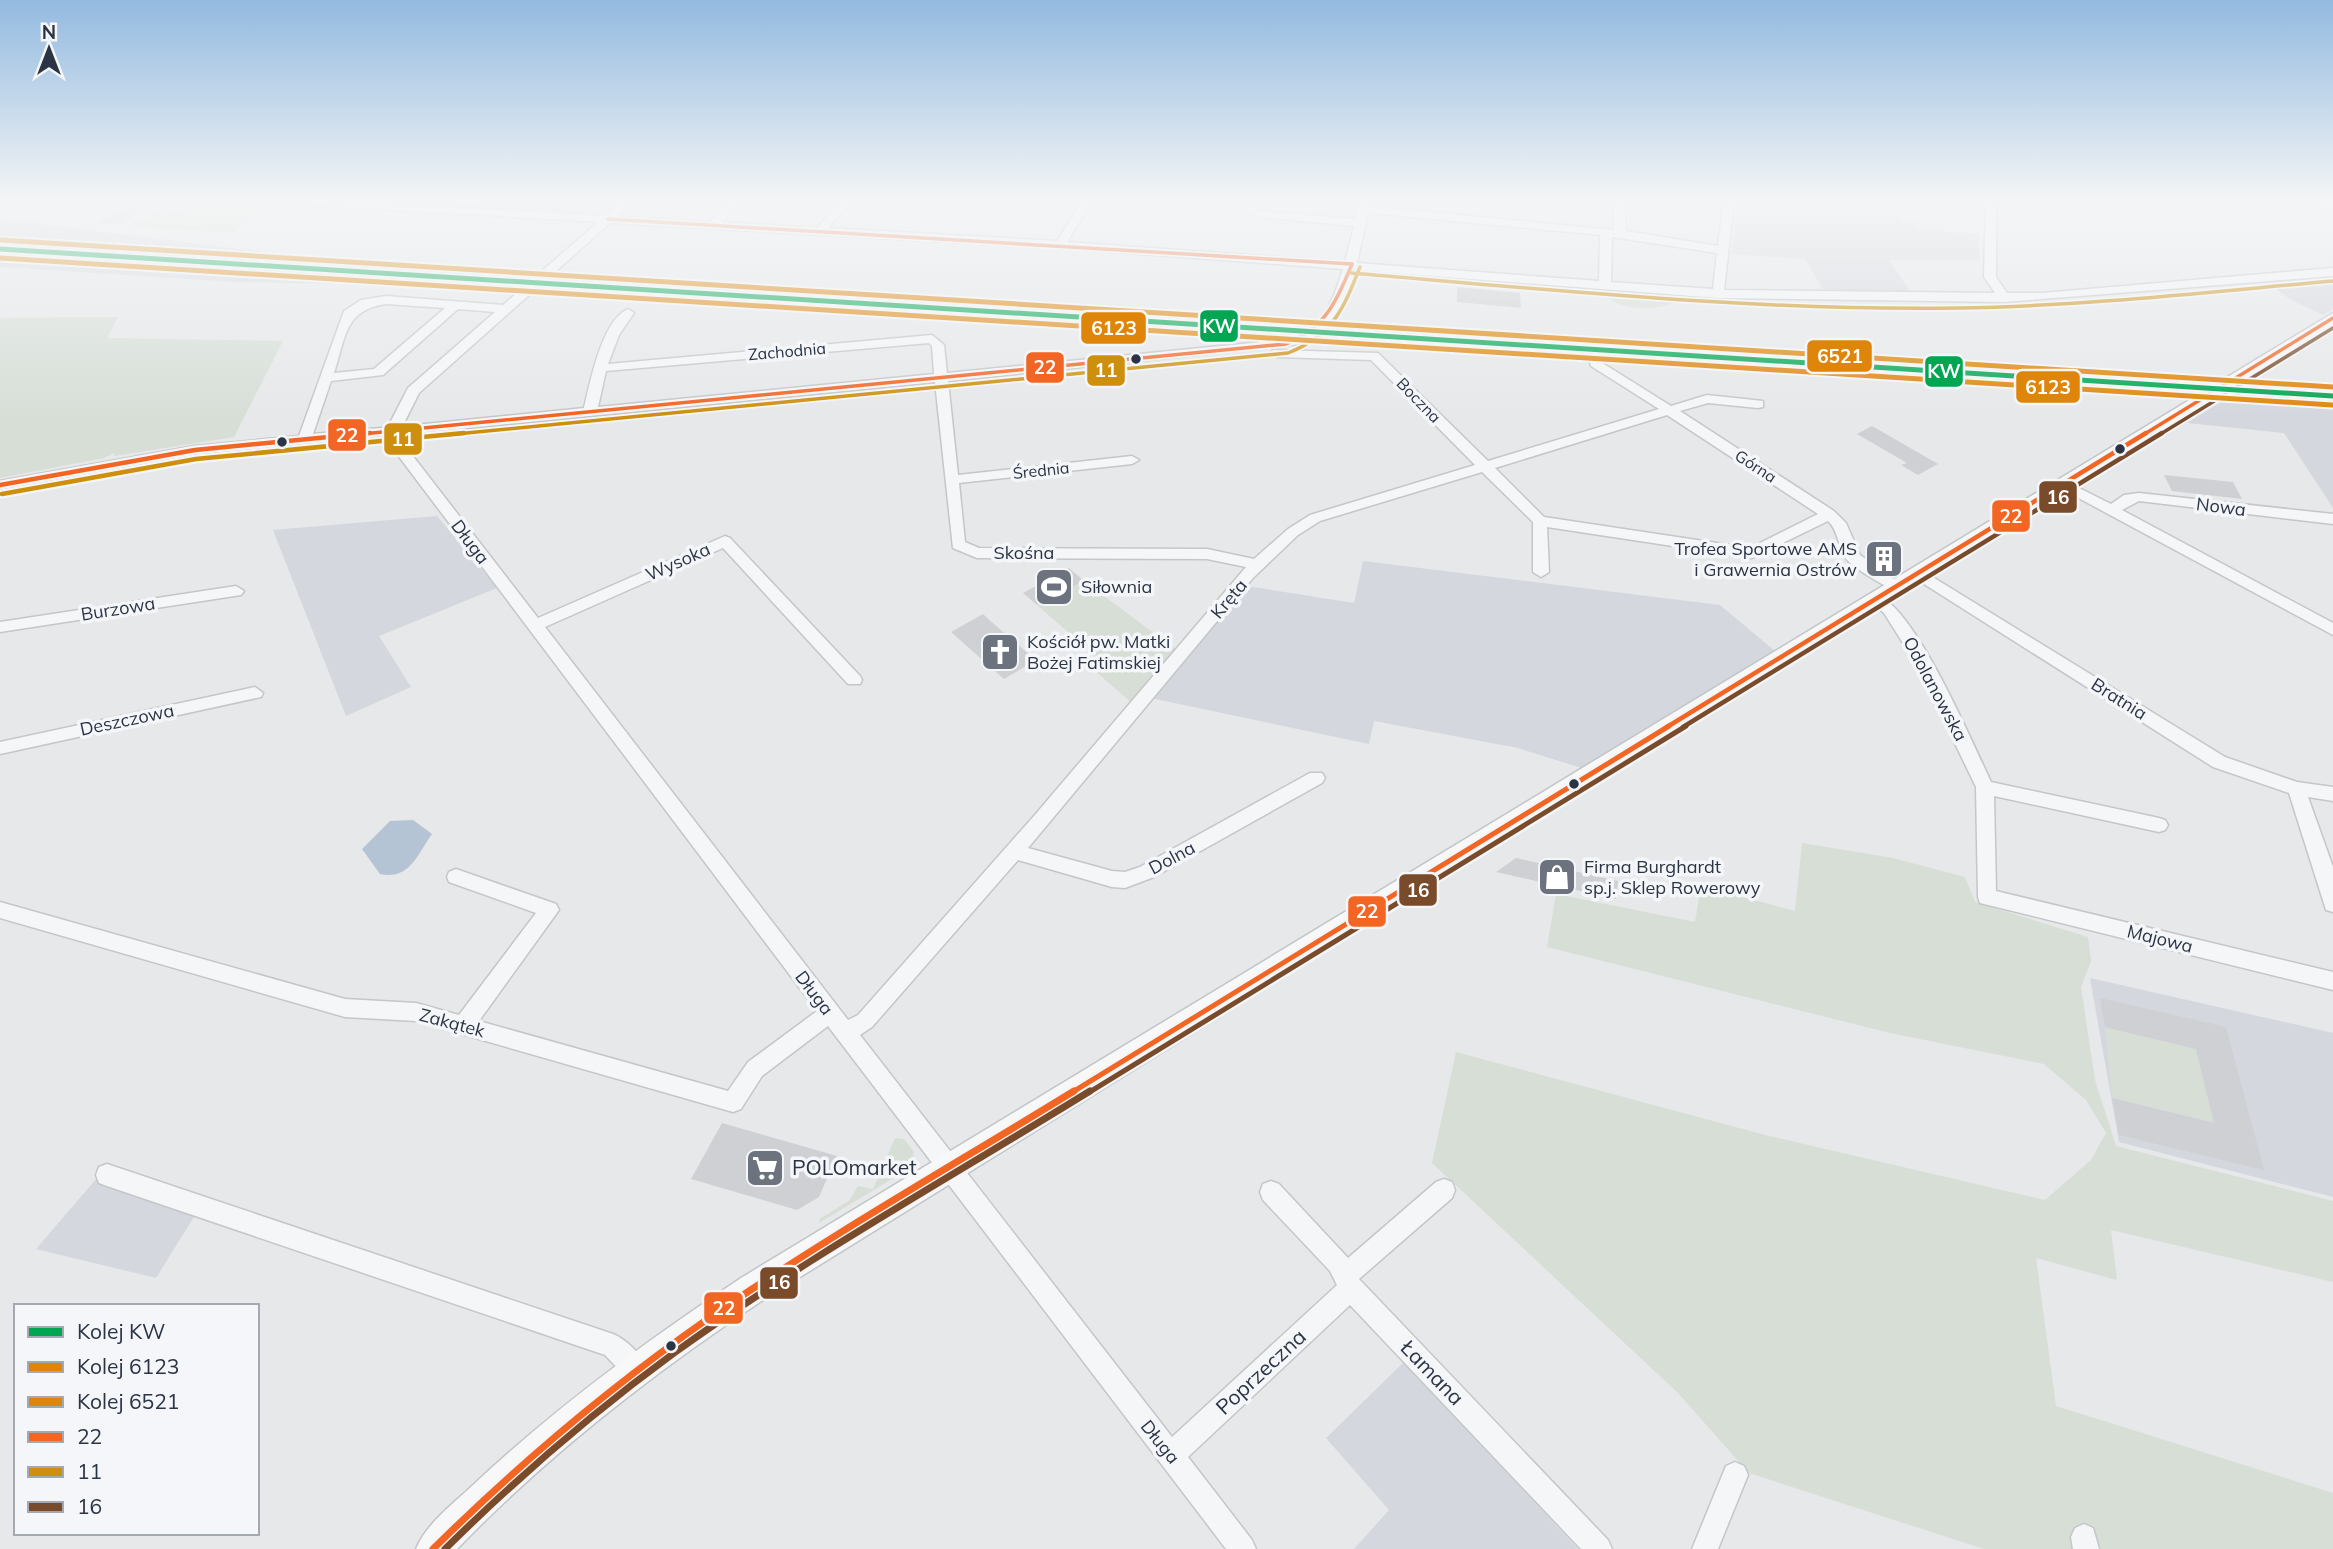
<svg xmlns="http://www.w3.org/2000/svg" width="2333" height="1549" font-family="Mulish,sans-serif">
<rect width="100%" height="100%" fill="#e6e8ea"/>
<!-- built -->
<g fill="#d4d7dd">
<path d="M409 200H621L602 216 413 205Z"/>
<path d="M1740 200H1906L1910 209 1897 208 1902 220 1916 222 1919 229 1979 234V260H1889L1910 291H1824L1805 259 1731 254Z"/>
<path d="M0 219 312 258 463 267 446 286 236 282 0 267Z"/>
<path d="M2333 280V309L2323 315 2291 300 2271 285Z"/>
<path d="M2234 394 2333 400V508L2284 433 2187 423Z"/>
<path d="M437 516 497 588 379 636 411 687 346 716 273 530Z"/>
<path d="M1363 561 1720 605 1782 657 1594 772 1518 748 1374 721 1369 744 1146 697 1240 585 1354 603Z"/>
<path d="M2090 978 2333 1033V1197L2119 1142Z"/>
<path d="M97 1178 197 1212 156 1278 36 1249Z"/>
<path d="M1404 1362 1578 1549H1354L1389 1510 1326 1438Z"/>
</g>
<!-- green -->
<g fill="#d6ded6">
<path d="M196 201 265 206 233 233 130 227 163 208 186 209Z"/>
<path d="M1612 292 1684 297C1667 311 1629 312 1611 300L1608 294Z"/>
<path d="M118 317 107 338 283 341 234 437 114 456V453L104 458 0 478V318Z"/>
<path d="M1084 581 1175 649 1131 702 1080 658 1090 651 1037 605Z"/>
<path d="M1802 843 1893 858 1965 877 1975 902 2088 937 2091 961 2081 987 2095 1080 2116 1146 2333 1201V1282L2111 1230 2117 1280 2036 1258 2056 1406 2333 1493V1549H1984L1749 1473 1677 1392 1432 1163 1456 1052 1765 1135 2045 1200 2091 1160 2106 1133 2086 1100 2044 1064 1890 1033 1547 947 1556 894 1695 922 1701 886 1795 911Z"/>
<path d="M2105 1027 2196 1049 2214 1123 2112 1098Z"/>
<path d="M895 1138 904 1139 914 1152 910 1168 819 1223 820 1219 850 1200 858 1186 873 1189Z"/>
</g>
<!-- water -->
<path fill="#b4c4d5" d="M413 820 432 834C417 855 410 880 380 874L362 849 390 821Z"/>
<!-- building -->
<g fill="#ced0d3">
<path d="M128 202 156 204 120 224 99 223Z"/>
<path d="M1457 287 1520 293 1521 308 1457 302Z"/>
<path d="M1872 426 1938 464 1918 475 1901 465 1907 463 1857 434Z"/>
<path d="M2164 475 2233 482 2242 499 2172 491Z"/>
<path d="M1882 543 1901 555 1882 567 1873 561 1868 551Z"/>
<path d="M1069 568 1084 581 1037 605 1023 593Z"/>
<path d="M983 614 995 625 1036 660 1004 679 951 632Z"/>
<path d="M1516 858 1618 881 1616 899 1496 872Z"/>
<path d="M2100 998 2226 1027 2264 1170 2119 1135 2112 1098 2214 1123 2196 1049 2105 1027Z"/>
<path d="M722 1123 837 1156 819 1197 797 1210 691 1179Z"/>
</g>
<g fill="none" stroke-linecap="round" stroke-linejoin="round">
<defs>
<g id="minor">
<path d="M269 200H328L605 216 623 200H634L617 216 710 222 732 200H743L722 222 817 228 841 200H852L828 228 1057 241 1083 200H1093L1067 242 1345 262 1354 226 1260 217 1254 214 1260 211 1355 219 1360 200H1370L1369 206 1614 230V200H1624L1626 231 1718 246 1724 200H1734L1724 290 1995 293 1984 277 1986 200H1996V277L2007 293H2042L2333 268V276L2004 302 1718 298 1355 270C1345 302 1335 334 1300 344L948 381 958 475 1132 456 1139 460 1132 464 959 483 965 542 979 548 1207 549 1254 559 1288 529 1310 515 1475 465 1371 360 1277 357 1271 353 1273 350 1378 353 1488 461 1659 409 1591 366 1590 363 1596 359 1671 406 1707 395 1763 401V407L1758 408 1708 403 1680 411 1834 511 1846 523 1860 555 1904 586 1901 590C1891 592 1856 569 1848 561 1838 549 1839 531 1828 521L1752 558 1547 527 1549 572 1541 577 1533 572V522L1482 472 1320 521 1298 535 1253 578 1028 848 1112 871 1125 872 1140 867 1310 773H1322L1325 778 1322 783 1154 877 1125 888 1112 887 1018 860 872 1027 860 1035 1172 1437 1337 1285 1330 1271 1263 1200 1260 1192 1263 1184 1271 1181 1279 1184 1348 1258 1436 1182 1444 1179 1452 1182 1455 1190 1452 1198 1359 1279 1608 1540 1612 1549H1581L1350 1305 1188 1457 1252 1540 1256 1549H1226L828 1026 762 1076 741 1109 733 1112 416 1021 345 1017 0 918V902L345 999 416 1003 459 1015 536 913 449 882 447 877 449 872 456 869 556 904 559 910 479 1021 728 1091 748 1062 817 1011 397 454 393 435 195 454 0 489V481L195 446 299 436 344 311 361 300 386 296 503 305 598 222 274 203ZM1368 213 1600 235 1599 281 1357 263ZM610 223 1060 248 1343 269C1333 300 1325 329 1291 339L947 373 944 345 932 335 608 364 619 335 634 313 628 309C602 320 590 383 584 408L405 426V421L419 393ZM1612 237 1717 253 1713 289 1611 282ZM386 304 445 308 374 369 334 373C346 337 344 310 386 304ZM458 309 495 312 408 388 391 421 392 427 313 434 331 381 383 375ZM929 343 932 346 934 374 598 407 606 371ZM935 382 953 548 977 558 1207 559 1246 567 1034 816 858 1015 848 1020 545 627 723 548 848 684H860L862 680 860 676 730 538 725 536 538 618 409 451 406 434ZM1667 415 1818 514 1750 548 1544 517 1495 468Z"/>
<path d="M2258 200 2333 202V208L2263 203Z"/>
<path d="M2063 480 2111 504 2124 495 2139 493 2333 514V524L2139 501 2122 510 2333 623V635L2058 487V481Z"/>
<path d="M1918 568 2225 757 2297 782 2333 787V801L2308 797 2333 867V912L2326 910 2289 793 2213 767 1913 577 1910 573Z"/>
<path d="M236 586 244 591 241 595 0 632V622Z"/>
<path d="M1875 594C1914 605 1972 742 1991 782L2159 818 2165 820 2168 825 2165 830 2159 832 1994 796 1996 891 2333 972V990L1980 903 1978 897 1976 787 1918 667 1884 613 1867 599Z"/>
<path d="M255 687 263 693 261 697 0 754V742Z"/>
<path d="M107 1164 613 1334C627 1340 641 1354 647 1368L644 1377 635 1380 626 1377 605 1355 107 1186 99 1183 96 1175 99 1167Z"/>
<path d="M1735 1462 1744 1466 1748 1475 1718 1549H1692L1726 1466Z"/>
<path d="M2084 1524 2093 1528 2099 1549H2073L2071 1537 2075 1528Z"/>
</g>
<path id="major" d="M2333 313V325L763 1300C653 1373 549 1454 457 1549H416C426 1524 453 1504 472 1486 555 1408 646 1341 741 1278Z"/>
</defs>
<!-- minor casing -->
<use href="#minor" stroke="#c4c6c8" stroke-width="3"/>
<!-- major casing -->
<use href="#major" stroke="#c2c5c8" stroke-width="3"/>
<!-- minor -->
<use href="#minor" fill="#f5f6f7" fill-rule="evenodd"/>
<!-- major -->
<use href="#major" fill="#f8f8f8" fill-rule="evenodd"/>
<defs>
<g id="rail">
<path d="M279 259 717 287"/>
<path d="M380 277 449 282"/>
</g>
</defs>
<!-- rail casing -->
<use href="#rail" stroke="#cecfd2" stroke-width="4.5"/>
<!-- rail -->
<use href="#rail" stroke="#f4f6f9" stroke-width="2.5" stroke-dasharray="9" stroke-linecap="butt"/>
<defs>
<g id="bus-1-far3">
<path d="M608 219 1352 264"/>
<path d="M352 435 1286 344C1325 328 1337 301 1352 264"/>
<path d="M2143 435 2333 318"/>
</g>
<g id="bus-1-far2">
<path d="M0 485 195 450 370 433"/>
<path d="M1667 727 2146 433"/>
</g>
<path id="bus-1-far1" d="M1071 1093 1669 726"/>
<path id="bus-1" d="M433 1549C519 1464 610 1387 709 1318 827 1237 952 1166 1074 1091"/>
<g id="bus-2-far1">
<path d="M1351 273C1553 290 1755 311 1958 308 2084 306 2208 292 2333 281"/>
<path d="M446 435 1288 353C1333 335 1343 310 1360 267"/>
</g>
<path id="bus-2" d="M2 494 196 459 464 433"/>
<path id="bus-3-far3" d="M2159 435 2333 328"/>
<path id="bus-3-far2" d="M1683 727 2162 433"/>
<path id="bus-3-far1" d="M1088 1093 1686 726"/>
<path id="bus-3" d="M445 1549C517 1478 592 1413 674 1353 807 1257 951 1177 1090 1091"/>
</defs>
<!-- bus-1-far3 casing -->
<use href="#bus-1-far3" stroke="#f4f6f9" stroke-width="7"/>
<!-- bus-1-far2 casing -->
<use href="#bus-1-far2" stroke="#f4f6f9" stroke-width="9"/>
<!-- bus-1-far1 casing -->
<use href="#bus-1-far1" stroke="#f4f6f9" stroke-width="10"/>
<!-- bus-1 casing -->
<use href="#bus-1" stroke="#f4f6f9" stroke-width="12"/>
<!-- bus-2-far1 casing -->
<use href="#bus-2-far1" stroke="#f4f6f9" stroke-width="7"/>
<!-- bus-2 casing -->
<use href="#bus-2" stroke="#f4f6f9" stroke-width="9"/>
<!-- bus-3-far3 casing -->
<use href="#bus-3-far3" stroke="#f4f6f9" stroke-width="7"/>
<!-- bus-3-far2 casing -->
<use href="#bus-3-far2" stroke="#f4f6f9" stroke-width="9"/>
<!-- bus-3-far1 casing -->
<use href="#bus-3-far1" stroke="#f4f6f9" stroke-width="10"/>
<!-- bus-3 casing -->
<use href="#bus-3" stroke="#f4f6f9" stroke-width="12"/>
<!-- bus-1-far3 -->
<use href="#bus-1-far3" stroke="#f26522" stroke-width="3.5"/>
<!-- bus-1-far2 -->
<use href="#bus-1-far2" stroke="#f26522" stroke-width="4.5"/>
<!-- bus-1-far1 -->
<use href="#bus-1-far1" stroke="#f26522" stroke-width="5"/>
<!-- bus-1 -->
<use href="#bus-1" stroke="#f26522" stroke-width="7"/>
<!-- bus-2-far1 -->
<use href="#bus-2-far1" stroke="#ce8f0e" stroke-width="3.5"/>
<!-- bus-2 -->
<use href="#bus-2" stroke="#ce8f0e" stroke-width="4.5"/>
<!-- bus-3-far3 -->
<use href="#bus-3-far3" stroke="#7a4b2a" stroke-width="3.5"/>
<!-- bus-3-far2 -->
<use href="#bus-3-far2" stroke="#7a4b2a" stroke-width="4.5"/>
<!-- bus-3-far1 -->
<use href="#bus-3-far1" stroke="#7a4b2a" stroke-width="5"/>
<!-- bus-3 -->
<use href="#bus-3" stroke="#7a4b2a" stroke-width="7"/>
<defs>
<path id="rail-1" d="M0 249 2333 396"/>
<path id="rail-2" d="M0 258 2332 405"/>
<path id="rail-3" d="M1 240 2333 387"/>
</defs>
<!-- rail-1 casing -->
<use href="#rail-1" stroke="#f4f6f9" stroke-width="9"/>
<!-- rail-2 casing -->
<use href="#rail-2" stroke="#f4f6f9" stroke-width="9"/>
<!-- rail-3 casing -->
<use href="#rail-3" stroke="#f4f6f9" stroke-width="9"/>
<!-- rail-1 -->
<use href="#rail-1" stroke="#00a651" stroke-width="5"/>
<!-- rail-2 -->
<use href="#rail-2" stroke="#df860a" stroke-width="5"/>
<!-- rail-3 -->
<use href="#rail-3" stroke="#df860a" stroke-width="5"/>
</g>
<!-- sky -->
<linearGradient id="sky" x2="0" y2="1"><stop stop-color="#93bae0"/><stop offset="0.48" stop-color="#f4f5f6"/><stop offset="1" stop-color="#f4f5f6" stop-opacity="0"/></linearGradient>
<rect width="2333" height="417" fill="url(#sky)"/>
<!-- icons -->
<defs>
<symbol id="building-square" viewBox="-11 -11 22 22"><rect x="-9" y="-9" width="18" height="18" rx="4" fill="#6c737f" stroke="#f4f6f9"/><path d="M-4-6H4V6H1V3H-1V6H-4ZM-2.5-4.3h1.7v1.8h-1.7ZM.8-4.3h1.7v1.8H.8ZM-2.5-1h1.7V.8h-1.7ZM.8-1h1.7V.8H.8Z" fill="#fff"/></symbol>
<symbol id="stadium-square" viewBox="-11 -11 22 22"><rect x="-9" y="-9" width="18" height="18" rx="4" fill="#6c737f" stroke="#f4f6f9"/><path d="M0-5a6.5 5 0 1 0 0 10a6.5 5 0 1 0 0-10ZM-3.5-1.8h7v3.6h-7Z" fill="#fff"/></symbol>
<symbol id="church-square" viewBox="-11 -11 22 22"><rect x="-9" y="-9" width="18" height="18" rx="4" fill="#6c737f" stroke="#f4f6f9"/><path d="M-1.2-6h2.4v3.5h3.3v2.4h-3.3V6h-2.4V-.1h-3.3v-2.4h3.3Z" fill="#fff"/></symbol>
<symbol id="shop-square" viewBox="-11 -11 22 22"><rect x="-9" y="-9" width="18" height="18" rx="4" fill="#6c737f" stroke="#f4f6f9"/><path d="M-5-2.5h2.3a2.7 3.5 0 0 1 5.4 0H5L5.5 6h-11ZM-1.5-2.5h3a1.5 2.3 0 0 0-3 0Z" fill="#fff"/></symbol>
<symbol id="supermarket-square" viewBox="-11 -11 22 22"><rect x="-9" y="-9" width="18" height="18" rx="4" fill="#6c737f" stroke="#f4f6f9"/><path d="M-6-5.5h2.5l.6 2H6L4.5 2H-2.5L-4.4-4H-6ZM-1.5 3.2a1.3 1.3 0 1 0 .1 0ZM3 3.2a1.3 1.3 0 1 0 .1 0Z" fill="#fff"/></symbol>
</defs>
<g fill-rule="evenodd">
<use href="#building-square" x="1862" y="537" width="44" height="44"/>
<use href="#stadium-square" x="1032" y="565" width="44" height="44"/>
<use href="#church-square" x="978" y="630" width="44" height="44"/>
<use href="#shop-square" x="1535" y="855" width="44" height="44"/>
<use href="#supermarket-square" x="743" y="1146" width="44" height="44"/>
</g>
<!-- markers -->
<g fill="#2b3445" stroke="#f4f6f9" stroke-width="2.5">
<circle cx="1136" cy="359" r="6"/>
<circle cx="282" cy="442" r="6"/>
<circle cx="2120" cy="449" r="6"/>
<circle cx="1574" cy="784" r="6"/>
<circle cx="671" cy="1346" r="6"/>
</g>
<g text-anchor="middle" stroke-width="7" stroke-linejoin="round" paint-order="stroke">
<!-- far-street labels -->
<g font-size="16" fill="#2b3445" stroke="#f4f6f9">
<text transform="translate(787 351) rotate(-5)" y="6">Zachodnia</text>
<text transform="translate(1419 400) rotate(46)" y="6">Boczna</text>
<text transform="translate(1756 466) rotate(33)" y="6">Górna</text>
<text transform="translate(1041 470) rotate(-6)" y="6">Średnia</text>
</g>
<!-- street labels -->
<g font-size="18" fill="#2b3445" stroke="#f4f6f9">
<text transform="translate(2221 507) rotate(7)" y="6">Nowa</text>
<text transform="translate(470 542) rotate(53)" y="6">Długa</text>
<text x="1024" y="559">Skośna</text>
<text transform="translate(678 562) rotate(-24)" y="6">Wysoka</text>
<text transform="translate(1229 599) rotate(-50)" y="6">Kręta</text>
<text transform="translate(118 609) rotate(-9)" y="6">Burzowa</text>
<text transform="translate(1935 689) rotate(62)" y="6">Odolanowska</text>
<text transform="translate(2119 699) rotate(32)" y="6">Bratnia</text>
<text transform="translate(127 720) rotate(-12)" y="6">Deszczowa</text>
<text transform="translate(1172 858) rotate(-28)" y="6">Dolna</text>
<text transform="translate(2160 939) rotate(14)" y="6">Majowa</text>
<text transform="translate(814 993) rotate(53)" y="6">Długa</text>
<text transform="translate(452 1023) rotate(15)" y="6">Zakątek</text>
<text transform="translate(1160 1442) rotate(51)" y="6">Długa</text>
</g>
<!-- poi labels -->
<g font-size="18" fill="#2b3445" stroke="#f4f6f9" text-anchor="start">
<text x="1857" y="555" text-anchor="end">Trofea Sportowe AMS<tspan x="1857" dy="21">i Grawernia Ostrów</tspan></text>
<text x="1081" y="593">Siłownia</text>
<text x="1027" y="648">Kościół pw. Matki<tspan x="1027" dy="21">Bożej Fatimskiej</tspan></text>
<text x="1584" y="873">Firma Burghardt<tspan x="1584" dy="21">sp.j. Sklep Rowerowy</tspan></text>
</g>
<!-- near-poi labels -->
<g font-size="21" fill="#2b3445" stroke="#f4f6f9" text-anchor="start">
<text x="792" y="1175">POLOmarket</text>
</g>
<!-- near-street labels -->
<g font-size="21" fill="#2b3445" stroke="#f4f6f9">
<text transform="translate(1261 1372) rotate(-43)" y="7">Poprzeczna</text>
<text transform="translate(1432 1373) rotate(46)" y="7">Łamana</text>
</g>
</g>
<g stroke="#f4f6f9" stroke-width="2.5">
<rect x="1199" y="309" width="40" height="34" rx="7" fill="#00a651"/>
<rect x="1080" y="311" width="67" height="34" rx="7" fill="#df860a"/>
<rect x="1806" y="339" width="67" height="34" rx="7" fill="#df860a"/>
<rect x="1025" y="351" width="40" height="33" rx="7" fill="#f26522"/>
<rect x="1086" y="354" width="40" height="33" rx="7" fill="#ce8f0e"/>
<rect x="1924" y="355" width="40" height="33" rx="7" fill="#00a651"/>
<rect x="2015" y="370" width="66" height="34" rx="7" fill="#df860a"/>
<rect x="327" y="418" width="40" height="34" rx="7" fill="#f26522"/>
<rect x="383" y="422" width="40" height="34" rx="7" fill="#ce8f0e"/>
<rect x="2038" y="480" width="40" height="34" rx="7" fill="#7a4b2a"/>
<rect x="1991" y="499" width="40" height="34" rx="7" fill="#f26522"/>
<rect x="1398" y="873" width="40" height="34" rx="7" fill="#7a4b2a"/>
<rect x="1347" y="895" width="40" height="33" rx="7" fill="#f26522"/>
<rect x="759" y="1266" width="40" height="34" rx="7" fill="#7a4b2a"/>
<rect x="703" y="1291" width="41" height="34" rx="7" fill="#f26522"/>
</g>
<g font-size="19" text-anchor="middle" font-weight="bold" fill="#fff">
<text x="1219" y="333">KW</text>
<text x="1114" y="335">6123</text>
<text x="1840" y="363">6521</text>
<text x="1045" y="374">22</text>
<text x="1106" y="377">11</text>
<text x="1944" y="378">KW</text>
<text x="2048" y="394">6123</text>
<text x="347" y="442">22</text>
<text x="403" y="446">11</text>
<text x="2058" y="504">16</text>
<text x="2011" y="523">22</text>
<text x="1418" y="897">16</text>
<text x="1367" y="918">22</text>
<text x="779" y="1289">16</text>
<text x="724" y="1315">22</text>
</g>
<!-- legend -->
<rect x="14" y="1304" width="245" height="231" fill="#f4f6f9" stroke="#a4a8b1" stroke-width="2"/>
<rect x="28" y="1327" width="35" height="10" fill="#00a651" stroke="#a4a8b1" stroke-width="2"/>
<text x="77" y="1339" font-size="21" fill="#2b3445">Kolej KW</text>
<rect x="28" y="1362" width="35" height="10" fill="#df860a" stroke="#a4a8b1" stroke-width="2"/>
<text x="77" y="1374" font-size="21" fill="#2b3445">Kolej 6123</text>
<rect x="28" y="1397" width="35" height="10" fill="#df860a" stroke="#a4a8b1" stroke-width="2"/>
<text x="77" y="1409" font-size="21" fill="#2b3445">Kolej 6521</text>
<rect x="28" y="1432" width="35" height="10" fill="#f26522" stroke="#a4a8b1" stroke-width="2"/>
<text x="77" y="1444" font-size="21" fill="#2b3445">22</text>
<rect x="28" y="1467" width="35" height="10" fill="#ce8f0e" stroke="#a4a8b1" stroke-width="2"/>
<text x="77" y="1479" font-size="21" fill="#2b3445">11</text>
<rect x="28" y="1502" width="35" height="10" fill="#7a4b2a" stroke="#a4a8b1" stroke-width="2"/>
<text x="77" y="1514" font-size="21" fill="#2b3445">16</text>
<!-- north arrow -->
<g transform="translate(49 49)" stroke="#f4f6f9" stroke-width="5" paint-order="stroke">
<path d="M0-5L12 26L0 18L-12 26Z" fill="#2b3445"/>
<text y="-10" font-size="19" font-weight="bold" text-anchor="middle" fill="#2b3445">N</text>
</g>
</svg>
